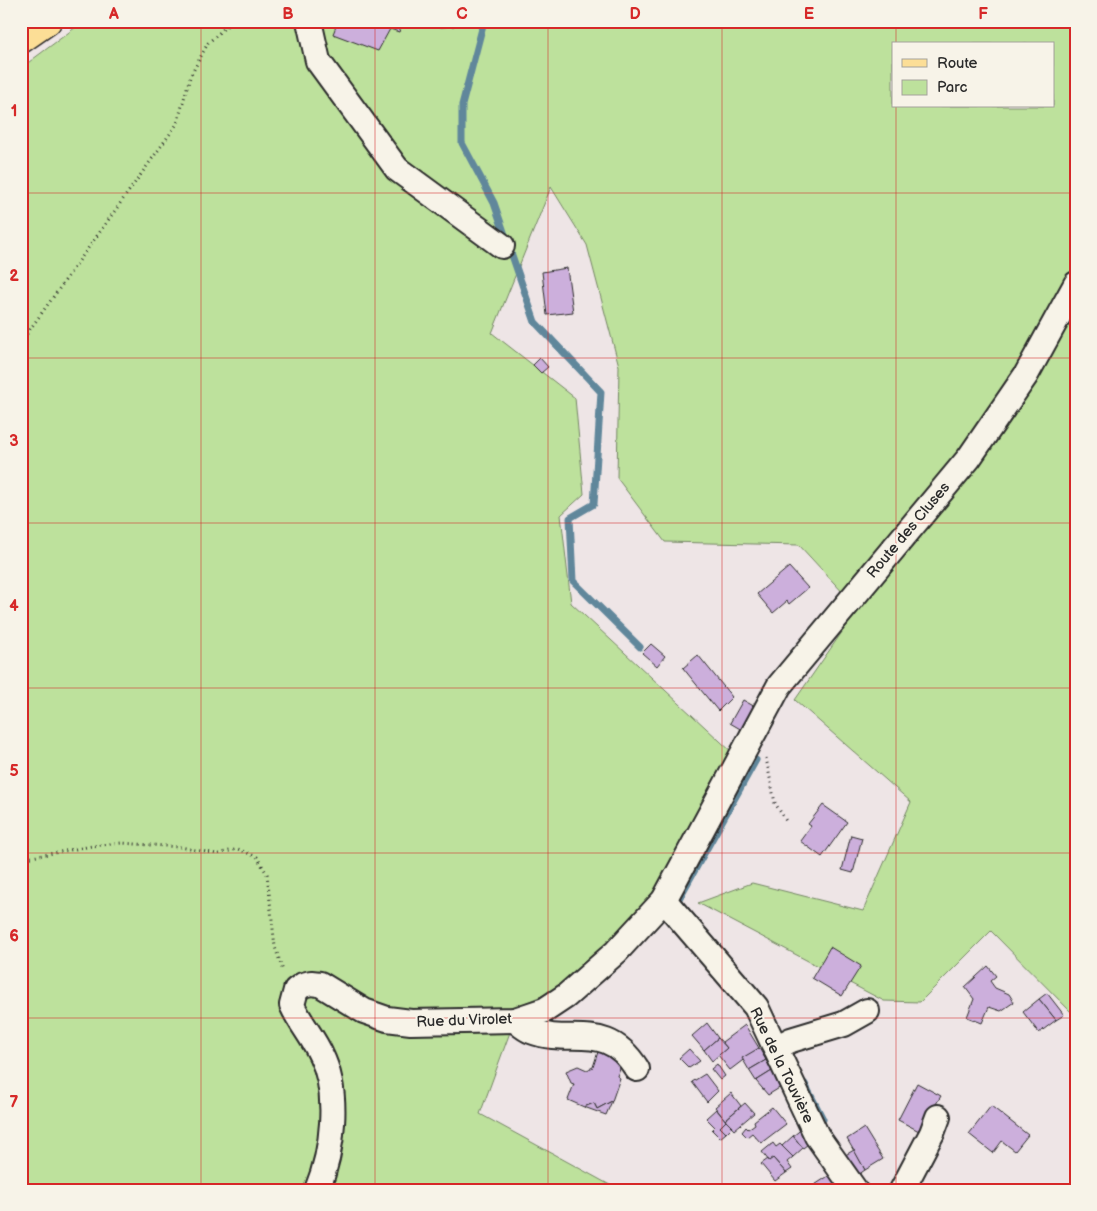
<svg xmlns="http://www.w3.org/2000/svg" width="1097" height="1211" font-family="'Balsamiq Sans',sans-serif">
<rect width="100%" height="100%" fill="#eee5e6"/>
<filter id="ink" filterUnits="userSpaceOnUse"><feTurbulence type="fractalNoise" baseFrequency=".02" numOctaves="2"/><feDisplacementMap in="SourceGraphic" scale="10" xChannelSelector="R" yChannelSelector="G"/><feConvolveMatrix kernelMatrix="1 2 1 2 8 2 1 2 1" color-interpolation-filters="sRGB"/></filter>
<g filter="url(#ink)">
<!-- green -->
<path fill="#bde19c" stroke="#748664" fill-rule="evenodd" d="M84 21H1076V1017L991 931 920 1002 884 1001 698 903 752 883 863 911 911 802 795 700 858 609 799 545 665 542 617 478 619 366 587 245 551 187 492 333 575 398 584 494 561 515 571 603 733 753 648 904 574 982 520 1005 480 1114 619 1190H21V68ZM893 44H1053V106H893Z"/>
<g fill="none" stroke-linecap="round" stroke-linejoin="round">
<!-- stream -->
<g stroke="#61879b" stroke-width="7">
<path d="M484 21 462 105V143L494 203 535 322 601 392 594 504 570 518 573 581 640 647"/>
<path d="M678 906 676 904 756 760"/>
<path d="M805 1084 823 1119"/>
</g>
</g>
<!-- building -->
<g fill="#ccafdc" stroke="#2b2b2b">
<path d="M338 21H403L399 32 390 29 378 51 333 34Z"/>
<path d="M426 21H444L441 27Z"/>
<path d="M444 21H456L454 26 441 27Z"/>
<path d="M567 268 573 312 547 315 542 272Z"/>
<path d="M540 358 548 367 541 373 533 365Z"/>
<path d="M789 567 808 588 789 604 787 601 773 613 757 594Z"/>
<path d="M651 644 665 656 657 666 642 653Z"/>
<path d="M698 655 732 697 718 711 683 668Z"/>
<path d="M743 700 757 708 742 730 730 723Z"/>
<path d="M823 805 847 822 822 857 800 841 811 826 808 824Z"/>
<path d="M851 835 862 838 853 873 842 870Z"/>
<path d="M830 947 861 966 842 996 812 978Z"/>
<path d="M988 966 996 976 990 981 995 988 1009 994 1014 1002 1001 1011 989 1007 982 1023 967 1017 974 999 965 987Z"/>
<path d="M1047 993 1064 1015 1056 1020 1039 999Z"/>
<path d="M1039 999 1056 1020 1039 1033 1023 1012Z"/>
<path d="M707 1023 718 1038 704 1050 692 1036Z"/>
<path d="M745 1025 759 1048 730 1070 718 1055 727 1048 722 1042Z"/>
<path d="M718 1038 727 1048 712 1061 704 1050Z"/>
<path d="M759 1048 766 1060 749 1070 742 1058Z"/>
<path d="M599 1049 624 1058 617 1076 620 1078 612 1101 597 1109 594 1103 584 1107 568 1100 574 1084 571 1083 566 1071 578 1066 587 1070 593 1067Z"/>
<path d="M689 1049 700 1061 689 1068 679 1058Z"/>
<path d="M766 1060 772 1071 756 1081 749 1070Z"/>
<path d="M717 1064 725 1076 720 1080 711 1069Z"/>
<path d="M772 1071 781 1087 768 1095 756 1081Z"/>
<path d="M705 1074 718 1091 707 1102 692 1082Z"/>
<path d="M917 1083 941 1096 919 1131 898 1120Z"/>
<path d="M731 1093 741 1106 725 1120 715 1107Z"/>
<path d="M612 1101 606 1115 584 1107 594 1103 597 1109Z"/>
<path d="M745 1103 754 1113 734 1130 725 1120Z"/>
<path d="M991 1106 1028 1135 1015 1151 1002 1141 993 1153 969 1134Z"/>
<path d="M772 1107 786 1124 761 1143 752 1133 747 1137 742 1132 746 1127 748 1129 755 1124 754 1121Z"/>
<path d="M716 1109 726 1121 720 1127 726 1133 720 1138 712 1130 715 1127 706 1118Z"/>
<path d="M1076 1113V1124L1071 1119Z"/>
<path d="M726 1121 732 1127 726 1133 720 1127Z"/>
<path d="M803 1128 812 1141 803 1148 793 1136Z"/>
<path d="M864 1128 883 1159 865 1170 847 1139Z"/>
<path d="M793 1136 803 1148 793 1157 782 1146Z"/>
<path d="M773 1143 776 1147 780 1144 793 1157 787 1162 792 1169 786 1173 773 1158 769 1161 762 1152Z"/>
<path d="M854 1150 865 1170 855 1177 842 1157Z"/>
<path d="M773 1158 786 1173 775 1181 761 1164 768 1159 769 1161Z"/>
<path d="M830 1175 839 1190H807Z"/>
</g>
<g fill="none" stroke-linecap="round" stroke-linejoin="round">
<defs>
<g id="minor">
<path d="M309 21 318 61 397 169 502 246"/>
<path d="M664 900 756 1007 817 1136 855 1190"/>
<path d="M515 1020C520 1024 525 1029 531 1031 572 1047 606 1019 637 1069"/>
<path d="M775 1048 791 1040 844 1024 867 1011"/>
<path d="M317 1190C333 1151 340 1093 321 1055 313 1037 300 1023 292 1005L296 990 303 985 311 983 320 984 364 1011 387 1019 411 1022 515 1020 545 1010 566 996 616 952 664 900 779 686 969 458 1026 375 1076 284"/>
<path d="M902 1190 932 1133 938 1117"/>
</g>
<path id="major" d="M21 39 47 21"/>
</defs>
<!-- minor casing -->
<use href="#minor" stroke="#2b2b2b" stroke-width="28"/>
<!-- major casing -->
<use href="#major" stroke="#2b2b2b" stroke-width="31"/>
<!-- path -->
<g stroke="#2b2b2b" stroke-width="3" stroke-dasharray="1 4" stroke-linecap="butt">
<path d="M21 342 177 124 190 77 208 43 232 21"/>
<path d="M766 758 775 803 786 821"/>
<path d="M21 859 92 846 121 843 180 847 217 854 238 849 257 857 267 874 275 947 283 971"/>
</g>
<!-- minor -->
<use href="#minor" stroke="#f7f3e8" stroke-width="24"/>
<!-- major -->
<use href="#major" stroke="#fcde96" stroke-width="28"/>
</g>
</g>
<!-- grid -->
<path fill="none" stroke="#d62828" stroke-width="1" stroke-opacity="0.55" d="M201 21V1190M375 21V1190M548 21V1190M722 21V1190M896 21V44M896 106V1190M21 193H1076M21 358H1076M21 523H1076M21 688H1076M21 853H1076M21 1018H1076"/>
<g text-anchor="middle" stroke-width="4" stroke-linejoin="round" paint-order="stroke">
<!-- street labels -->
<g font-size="15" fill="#2b2b2b" stroke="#f7f3e8">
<text transform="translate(908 530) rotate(-50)" y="5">Route des Cluses</text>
<text transform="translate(464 1020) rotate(-2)" y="5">Rue du Virolet</text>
<text transform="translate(782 1065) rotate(64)" y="5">Rue de la Touvière</text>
</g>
</g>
<!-- margin -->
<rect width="1097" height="1211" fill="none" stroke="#f7f3e8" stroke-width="55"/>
<!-- legend -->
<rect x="892" y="42" width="162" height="65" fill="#f7f3e8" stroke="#a5a39c"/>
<rect x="902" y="59" width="25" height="8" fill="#fcde96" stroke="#a5a39c"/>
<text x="937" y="68" font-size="15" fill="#2b2b2b">Route</text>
<rect x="902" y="80" width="25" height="15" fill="#bde19c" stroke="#a5a39c"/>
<text x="937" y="92" font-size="15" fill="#2b2b2b">Parc</text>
<rect x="28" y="28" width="1042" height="1156" fill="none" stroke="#d62828" stroke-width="2"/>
<g font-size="16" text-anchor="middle" font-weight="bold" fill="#d62828">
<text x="114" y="19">A</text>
<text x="288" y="19">B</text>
<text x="462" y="19">C</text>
<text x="635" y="19">D</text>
<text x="809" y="19">E</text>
<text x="983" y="19">F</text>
<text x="14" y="116">1</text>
<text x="14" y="281">2</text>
<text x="14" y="446">3</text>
<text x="14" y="611">4</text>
<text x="14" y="776">5</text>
<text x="14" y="941">6</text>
<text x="14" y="1107">7</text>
</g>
</svg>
